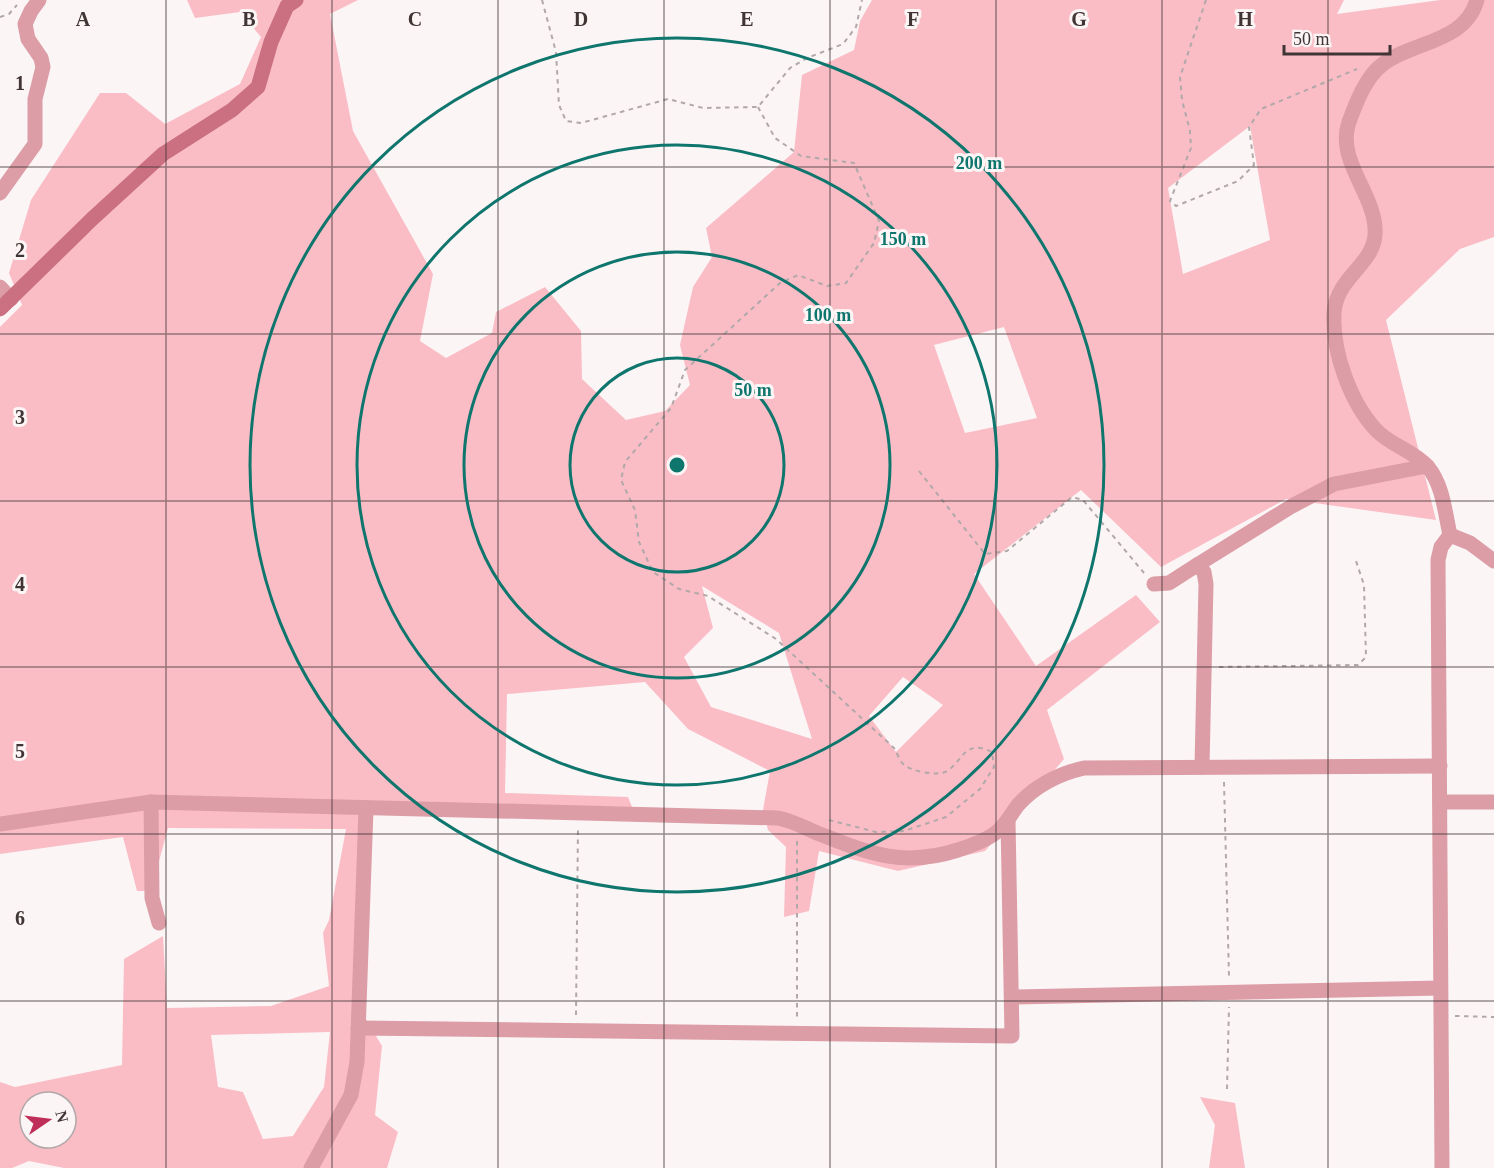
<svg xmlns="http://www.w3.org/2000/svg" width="1494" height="1168" font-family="'Times New Roman',serif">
<rect width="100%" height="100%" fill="#fcf5f6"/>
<!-- green -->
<g fill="#fabdc6" fill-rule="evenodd">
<path d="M187 0H358L330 14 353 131 433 274 420 341 446 358 492 333 496 312 545 287 581 331 582 379 626 420 665 411 690 385 680 345 693 287 712 257 706 228 794 152 802 75 854 50 860 21 872 0H1344L1337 14 1440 0H1494V237L1460 249 1386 320 1436 520 1286 499 1161 567 1081 490 974 574 1036 666 1136 595 1160 622 1047 710 1064 759 985 851 898 871 819 851 809 911 784 917 786 847 768 830 763 810 770 771 688 729 645 682 507 694 505 793 628 797 632 807 367 804 358 1006 382 1046 375 1115 398 1132 387 1168H64L29 1161 12 1168H0V1082L15 1087 122 1065 124 959 163 936 167 1008 271 1006 329 986 323 933 329 920 346 829 168 828 151 891H137L123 837 0 854V327L22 305 9 273 31 200 100 93H126L165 124 240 84 261 37 240 12 195 18ZM1250 126 1270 240 1183 274 1168 188ZM1004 327 1037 418 965 433 934 345ZM702 586 779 633 812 739 711 707 684 657 713 628ZM903 677 943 705 896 752 869 716ZM330 1032 324 1087 293 1136 263 1139 243 1092 218 1087 211 1035ZM30 1102H66V1138H30Z"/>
<path d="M1200 1097 1235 1103 1245 1168H1209L1215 1125Z"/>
</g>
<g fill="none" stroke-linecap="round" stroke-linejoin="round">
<!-- path -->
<g stroke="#b1a8a9" stroke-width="2" stroke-dasharray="4.5 4.5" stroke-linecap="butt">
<path d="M542 0 556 52 559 105 566 121 581 123 668 99 703 108 758 107 790 68 807 58 843 44 856 27 862 0"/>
<path d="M1206 0 1180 77 1182 100 1190 131 1191 148 1170 201 1176 206 1238 181 1254 165 1249 127 1261 109 1357 69"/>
<path d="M0 17 9 14 17 5"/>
<path d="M758 107 775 138 801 156 854 163 879 221 874 243 846 283 827 286 798 275 780 283 685 370 671 408 625 462 621 480 635 510 639 542 653 572 679 589 708 596 776 639 894 748C897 753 900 761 904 765 911 771 936 776 945 772 963 763 963 738 992 752L994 767 980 789 946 817 904 831 876 832 825 819"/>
<path d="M919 471 985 554 1007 551 1072 497 1083 500 1144 573"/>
<path d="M1219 667 1358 665 1366 657 1364 585 1356 561"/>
<path d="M1224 782 1229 977"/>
<path d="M797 841V1018"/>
<path d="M576 1015 578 828"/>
<path d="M1455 1016 1494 1017"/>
<path d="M1227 1089 1229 1007"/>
</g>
<!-- street -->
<g stroke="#dc9da7" stroke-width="15">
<path d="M0 193 35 144V99L43 67 41 58 28 39 25 24 31 11 39 0"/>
<path d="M0 287 11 299"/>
<path d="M1450 535 1470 543 1494 561"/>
<path d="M1197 565 1292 506 1334 484 1427 466"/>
<path d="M1154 584 1169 583 1197 565 1204 572 1206 584 1202 767"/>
<path d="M151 802 152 898 159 923"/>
<path d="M1440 802H1494"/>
<path d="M0 824 151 802 778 818C793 821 803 827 817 833 868 853 902 868 958 850 972 845 988 840 999 830 1007 823 1011 814 1018 805 1036 785 1058 774 1084 768L1440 766"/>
<path d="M1012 997 1440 988"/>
<path d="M358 1028 1012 1036 1008 821"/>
<path d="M311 1168 351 1095 357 1062 366 809"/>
<path d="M1442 1168 1438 560 1441 547 1450 535C1445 513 1443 485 1428 467 1414 451 1390 445 1376 430 1350 402 1332 351 1334 313 1336 278 1373 265 1375 235 1378 196 1335 161 1349 122 1356 103 1366 76 1383 64 1413 41 1465 43 1477 0"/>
</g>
<!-- secondary -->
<path stroke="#ca7080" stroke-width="15" d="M0 309 92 219 163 154 232 110 258 87 271 42 287 6 296 0"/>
</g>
<!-- grid -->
<path fill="none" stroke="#403435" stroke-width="1.5" stroke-opacity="0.55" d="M166 0V1168M332 0V1168M498 0V1168M664 0V1168M830 0V1168M996 0V1168M1162 0V1168M1328 0V1168M0 167H1494M0 334H1494M0 501H1494M0 667H1494M0 834H1494M0 1001H1494"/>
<!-- distance rings -->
<g fill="none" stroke="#0f766e" stroke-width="3">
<circle cx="677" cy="465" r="107"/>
<circle cx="677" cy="465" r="213"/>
<circle cx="677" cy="465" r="320"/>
<circle cx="677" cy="465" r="427"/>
</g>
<g font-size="20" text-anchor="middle" font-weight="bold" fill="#403435" stroke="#fcf5f6" stroke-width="6" stroke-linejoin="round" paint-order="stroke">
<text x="83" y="26">A</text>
<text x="249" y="26">B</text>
<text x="415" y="26">C</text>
<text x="581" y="26">D</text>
<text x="747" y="26">E</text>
<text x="913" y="26">F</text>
<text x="1079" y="26">G</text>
<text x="1245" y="26">H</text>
<text x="20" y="90">1</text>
<text x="20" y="257">2</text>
<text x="20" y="424">3</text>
<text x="20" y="591">4</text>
<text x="20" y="758">5</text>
<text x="20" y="925">6</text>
</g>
<circle cx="677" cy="465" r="9" fill="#0f766e" stroke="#fcf5f6" stroke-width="3"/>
<g font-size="18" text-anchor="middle" font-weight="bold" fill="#0f766e" stroke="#fcf5f6" stroke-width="6" stroke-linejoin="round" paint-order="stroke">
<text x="979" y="169">200 m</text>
<text x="903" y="245">150 m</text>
<text x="828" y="321">100 m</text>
<text x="753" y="396">50 m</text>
</g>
<!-- north arrow -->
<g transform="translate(48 1120) rotate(76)"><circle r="28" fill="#fcf5f6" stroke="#b1a8a9" stroke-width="1.5"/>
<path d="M0-4.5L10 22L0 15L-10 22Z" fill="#be2e58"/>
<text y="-9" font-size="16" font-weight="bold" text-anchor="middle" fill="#403435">N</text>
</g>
<!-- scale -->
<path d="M1284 45v9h106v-9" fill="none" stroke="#403435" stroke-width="3"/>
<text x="1293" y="45" font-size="18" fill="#403435" stroke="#fcf5f6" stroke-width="4.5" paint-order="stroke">50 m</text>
</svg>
